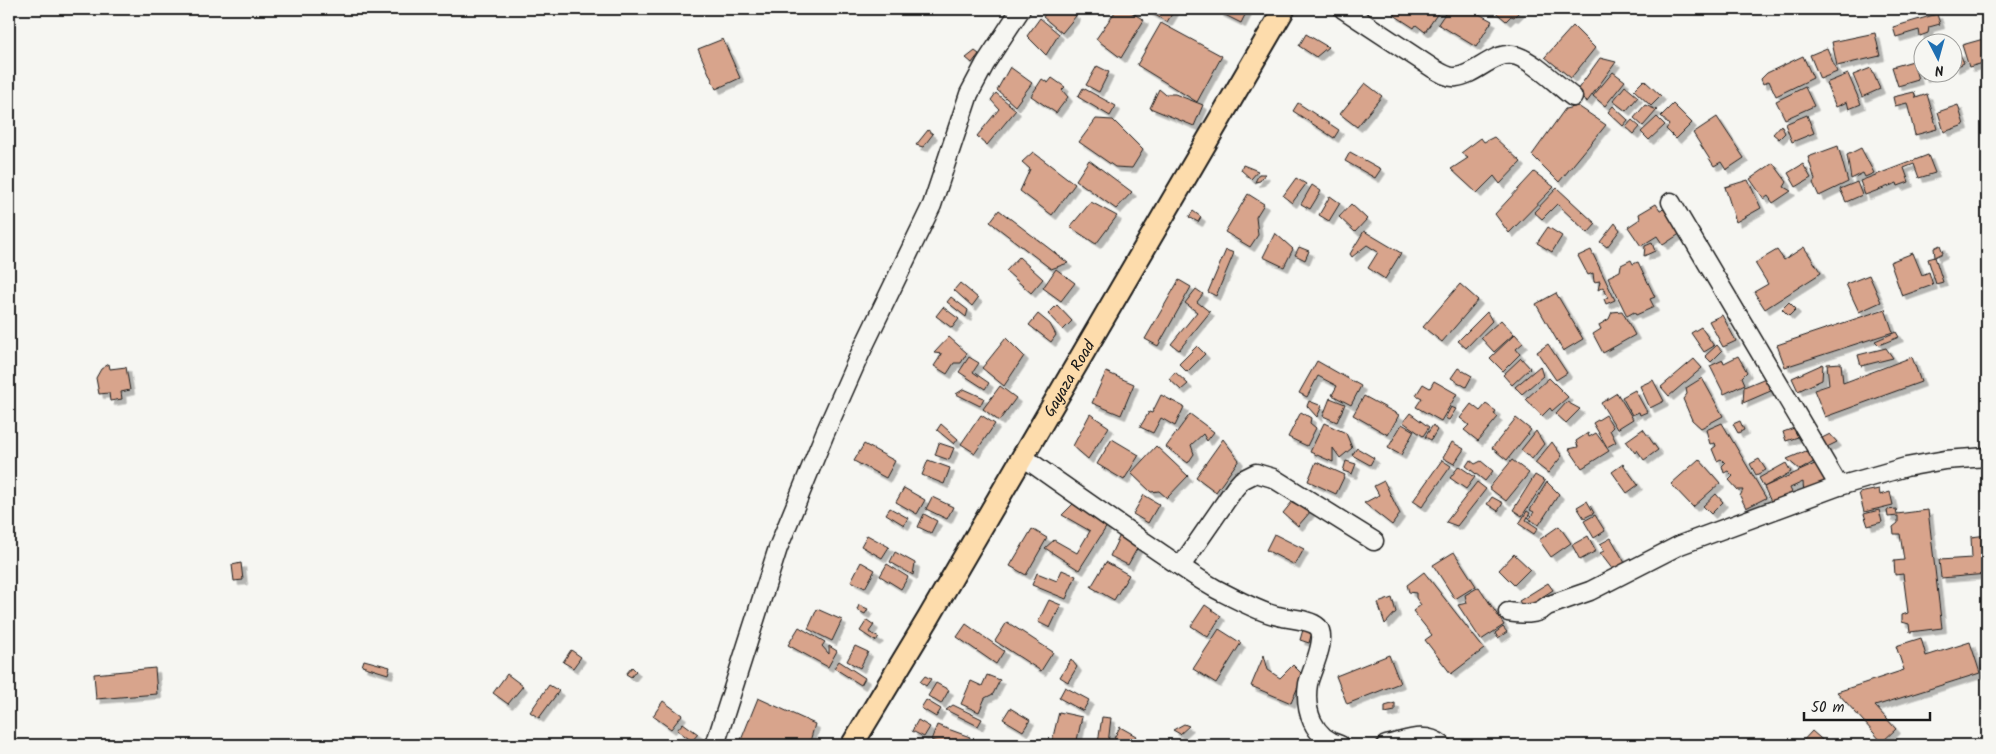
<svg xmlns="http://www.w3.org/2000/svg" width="1996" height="754" font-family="Kalam,sans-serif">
<defs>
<filter id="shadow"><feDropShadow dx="4.5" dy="4.5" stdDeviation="0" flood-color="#0004"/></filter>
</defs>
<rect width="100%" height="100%" fill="#f6f6f2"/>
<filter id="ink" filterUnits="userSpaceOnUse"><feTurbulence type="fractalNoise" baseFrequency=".02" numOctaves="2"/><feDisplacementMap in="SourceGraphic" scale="10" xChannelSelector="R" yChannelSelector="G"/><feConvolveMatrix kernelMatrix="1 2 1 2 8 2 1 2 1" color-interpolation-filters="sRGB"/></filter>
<g filter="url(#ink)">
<!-- building -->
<g fill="#d8a48c" stroke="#1c1c1c" filter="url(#shadow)">
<path d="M1049 9H1067L1076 16 1062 33 1043 17Z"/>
<path d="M1117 9H1126L1144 20 1121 58 1096 39Z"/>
<path d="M1145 9H1175L1167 22Z"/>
<path d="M1220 9H1248L1241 23 1219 12Z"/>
<path d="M1392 9H1432L1438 13 1425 32 1416 25 1414 28 1394 15 1395 10Z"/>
<path d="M1448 9H1470L1492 21 1476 47 1438 24Z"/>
<path d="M1492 9H1522L1514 17 1511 16 1506 21Z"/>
<path d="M1937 14 1940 24 1929 27 1928 33 1920 36 1919 30 1896 37 1893 27Z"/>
<path d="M1040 18 1059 34 1046 55 1027 36Z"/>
<path d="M1161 23 1222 56 1197 102 1137 65Z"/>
<path d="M1573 26 1595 48 1571 78 1545 57Z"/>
<path d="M1875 33 1880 56 1837 66 1832 42Z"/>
<path d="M1306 34 1328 47 1316 57 1299 46Z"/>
<path d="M1987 38V62L1969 67 1962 45Z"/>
<path d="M723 39 740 78 716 89 698 49Z"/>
<path d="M1827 48 1837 72 1820 79 1810 55Z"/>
<path d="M975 51 979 54 972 63 966 58Z"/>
<path d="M1959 52 1964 63 1954 68V55Z"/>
<path d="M1924 54V72H1941L1923 78 1916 56Z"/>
<path d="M1803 56 1813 78 1776 96 1769 81 1763 84 1761 79 1767 73Z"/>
<path d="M1600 58 1616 62 1587 102 1575 93Z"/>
<path d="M1913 61 1918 80 1898 86 1892 67Z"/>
<path d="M1097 66 1109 72 1099 92 1086 85Z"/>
<path d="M1010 67 1032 83 1015 106 997 90Z"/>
<path d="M1871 68 1880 89 1862 97 1853 75Z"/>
<path d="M1613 72 1625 81 1605 106 1593 96Z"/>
<path d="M1848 74 1861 104 1849 109 1847 102 1836 107 1826 83Z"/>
<path d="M1052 78 1065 87 1062 90 1068 97 1056 113 1031 96 1042 79 1048 83Z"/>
<path d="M1644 80 1661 96 1651 106 1634 90Z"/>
<path d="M1365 83 1382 96 1357 127 1340 114Z"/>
<path d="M1625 86 1638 97 1626 111 1613 101Z"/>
<path d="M1805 87 1814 106 1785 119 1776 101Z"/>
<path d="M1083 88 1116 106 1110 116 1078 97Z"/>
<path d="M1159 89 1165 94H1175L1203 105 1194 126 1150 108Z"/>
<path d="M1914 92 1916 98 1927 94 1937 129 1915 135 1907 103 1895 106 1893 97Z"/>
<path d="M996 93 1016 110 987 145 977 136 999 109 991 100Z"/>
<path d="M1298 103 1339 130 1334 138 1293 111Z"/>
<path d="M1673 104 1692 123 1676 139 1666 129 1669 125 1661 116Z"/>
<path d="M1645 105 1657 110 1643 126 1634 118Z"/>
<path d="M1958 105 1964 125 1944 132 1938 112Z"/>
<path d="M1578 106 1606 125 1559 182 1532 155 1565 109Z"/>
<path d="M1613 106 1628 120 1623 126 1608 112Z"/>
<path d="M1807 115 1814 133 1792 142 1785 124Z"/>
<path d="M1657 117 1665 125 1649 140 1641 132Z"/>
<path d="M1717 117 1744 158 1726 170 1721 162 1714 166 1693 133Z"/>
<path d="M1096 119 1113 120 1143 150 1132 168 1115 167 1079 142Z"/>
<path d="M1632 120 1640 127 1634 134 1626 127Z"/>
<path d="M1781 125 1785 133 1779 139 1773 134Z"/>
<path d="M928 130 933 134 923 147 916 145Z"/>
<path d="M1494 137 1521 162 1500 184 1494 176 1477 193 1451 169 1468 158 1461 153 1481 138 1484 142Z"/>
<path d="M1838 146 1848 182 1819 196 1813 183 1815 180 1808 157Z"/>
<path d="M1861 148 1874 173 1865 177 1863 173 1851 179 1847 155Z"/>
<path d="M1033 152 1075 184 1052 215 1020 191 1030 169 1022 162Z"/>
<path d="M1350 152 1381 169 1375 178 1345 161Z"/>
<path d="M1928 155 1935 173 1919 178 1914 164 1904 168 1909 182 1898 186 1897 183 1865 195 1860 181Z"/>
<path d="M1089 160 1132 192 1116 209 1076 180Z"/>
<path d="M1773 163 1787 182 1784 187 1791 191 1773 203 1768 196 1764 199 1750 179Z"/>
<path d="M1803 164 1811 178 1796 187 1788 173Z"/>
<path d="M1243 165 1258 171 1251 179 1241 170Z"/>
<path d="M1534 172 1554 187 1509 233 1495 214Z"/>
<path d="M1259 174H1265L1260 181 1255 182Z"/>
<path d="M1296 178 1306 184 1292 203 1283 196Z"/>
<path d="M1748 180 1761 208 1736 222 1725 187Z"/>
<path d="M1857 182 1862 195 1846 202 1840 189Z"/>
<path d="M1312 185 1321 191 1310 209 1301 204Z"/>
<path d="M1557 188 1596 224 1588 233 1557 204 1542 219 1534 212Z"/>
<path d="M1248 194 1264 204 1256 217 1258 235 1250 247 1225 232Z"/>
<path d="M1330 196 1340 203 1329 221 1319 215Z"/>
<path d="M1091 202 1117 216 1096 244 1070 227Z"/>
<path d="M1351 204 1367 219 1355 232 1339 217Z"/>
<path d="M1656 204 1660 210 1665 209 1681 233 1663 245 1657 236 1641 246 1628 227 1640 219 1639 214Z"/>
<path d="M999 210 1068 263 1051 269 990 222Z"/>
<path d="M1193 211 1201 217 1198 222 1189 217Z"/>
<path d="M1615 223 1620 230 1607 247 1600 242Z"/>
<path d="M1548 227 1562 236 1552 252 1537 243Z"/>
<path d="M1364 231 1401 253 1385 279 1368 268 1378 252 1367 245 1352 257 1350 254Z"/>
<path d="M1275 233 1293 249 1284 267 1263 257Z"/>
<path d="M1652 243 1655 251 1644 256 1645 246Z"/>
<path d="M1940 245 1943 253 1935 257 1934 248Z"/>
<path d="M1299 247 1309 251 1305 260 1295 255Z"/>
<path d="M1804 247 1821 273 1765 309 1754 292 1768 284 1755 263 1777 250 1784 260Z"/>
<path d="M1226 250 1234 253 1216 296 1208 292Z"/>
<path d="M1591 250 1615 300 1606 304 1604 299 1608 297 1603 287 1598 290 1600 281 1594 282 1593 273 1588 275 1578 256Z"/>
<path d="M1913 253 1922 275 1929 272 1933 285 1902 296 1890 262Z"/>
<path d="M1019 257 1043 279 1031 293 1006 271Z"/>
<path d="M1935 257 1943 282 1936 284 1928 259Z"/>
<path d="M1631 260 1633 264 1638 262 1655 297 1650 299 1654 307 1636 315 1634 312 1627 316 1608 277 1620 271 1621 265Z"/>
<path d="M1056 269 1075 283 1061 301 1043 288Z"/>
<path d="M1869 275 1881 302 1859 312 1846 284Z"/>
<path d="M1179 280 1191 287 1158 346 1145 339Z"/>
<path d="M960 283 978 298 972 306 954 290Z"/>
<path d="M1460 284 1478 300 1442 342 1423 327Z"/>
<path d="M1196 289 1203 294 1197 302 1210 312 1179 350 1171 344 1197 312 1185 303Z"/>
<path d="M1556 293 1583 339 1563 351 1536 304Z"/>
<path d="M951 297 968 310 966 317 947 302Z"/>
<path d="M1789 302 1796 309 1789 316 1782 309Z"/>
<path d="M1057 305 1072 321 1063 330 1048 314Z"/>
<path d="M943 307 959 319 952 328 936 316Z"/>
<path d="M1885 309 1893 332 1785 367 1777 345Z"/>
<path d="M1622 311 1635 335 1603 353 1593 334 1601 329 1599 325 1609 319 1612 312Z"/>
<path d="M1487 312 1492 321 1466 348 1458 341Z"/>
<path d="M1038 314 1050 324 1056 335 1051 342 1029 325Z"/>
<path d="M1722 315 1736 341 1723 347 1709 321Z"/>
<path d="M1501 320 1514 334 1494 352 1481 338Z"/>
<path d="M1701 327 1714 346 1704 352 1691 333Z"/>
<path d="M1896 332 1899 337 1879 345 1875 341Z"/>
<path d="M1515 334 1523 343 1516 349 1520 354 1503 371 1490 358Z"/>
<path d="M949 337 967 353 961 363H954L947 374 934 366 942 354 934 353Z"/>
<path d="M1006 338 1024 356 1004 386 982 368Z"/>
<path d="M1548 344 1567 373 1556 380 1537 352Z"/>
<path d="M1717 345 1722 351 1711 362 1705 356Z"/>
<path d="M1197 346 1205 354 1187 372 1179 364Z"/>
<path d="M1886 348 1893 358 1861 366 1858 355Z"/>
<path d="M1738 356 1747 372 1742 377 1745 384 1724 394 1710 366 1723 360 1724 363Z"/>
<path d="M969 357 979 363 973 372 989 383 985 389 959 372Z"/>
<path d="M1912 357 1921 382 1825 417 1814 390 1829 385 1827 364 1841 363 1843 383Z"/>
<path d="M1521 358 1530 368 1512 385 1503 375Z"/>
<path d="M1694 359 1702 368 1669 396 1661 387Z"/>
<path d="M1317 361 1361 386 1351 405 1332 395 1337 386 1318 376 1307 397 1299 393Z"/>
<path d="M109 364 110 369 126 367 130 390 121 392 122 399 110 401 109 393 99 394 96 378 101 369Z"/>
<path d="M1823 364 1822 380 1798 391 1792 378Z"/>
<path d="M1540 366 1543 376 1522 394 1515 387Z"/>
<path d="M1458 368 1472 376 1466 387 1451 378Z"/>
<path d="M1106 372 1134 384 1121 415 1092 403Z"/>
<path d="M1175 372 1188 384 1181 390 1169 379Z"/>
<path d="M1768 377 1773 390 1743 403 1744 387Z"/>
<path d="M1549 378 1568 397 1552 411 1550 408 1542 416 1526 399Z"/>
<path d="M1702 378 1723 416 1701 428 1692 420 1683 399 1687 394 1686 388Z"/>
<path d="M1653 380 1664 401 1650 408 1640 386Z"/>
<path d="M1434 381 1457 394 1441 421 1416 407 1422 398 1416 395 1423 384 1430 388Z"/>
<path d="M1000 386 1016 398 999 421 983 409Z"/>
<path d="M964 389 984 398 980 406 956 394Z"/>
<path d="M1635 390 1647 412 1640 415 1639 412 1632 415 1622 397Z"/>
<path d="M1617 393 1633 419 1617 429 1601 403Z"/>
<path d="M1161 395 1184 407 1175 426 1161 418 1153 433 1140 427 1149 412 1152 413Z"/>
<path d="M1364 396 1399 415 1388 435 1353 415Z"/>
<path d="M1330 398 1345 404 1337 422 1323 416Z"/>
<path d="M1309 401 1322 406 1317 417 1307 406Z"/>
<path d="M1567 402 1580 409 1566 423 1556 414Z"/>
<path d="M1471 404 1480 411 1486 404 1496 411 1494 414 1498 417 1478 441 1464 430 1469 425 1460 418Z"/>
<path d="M1451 407 1456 409 1449 420 1445 418Z"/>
<path d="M1301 412 1311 418 1310 423 1316 428 1307 446 1288 437Z"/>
<path d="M1410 413 1429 427 1423 436 1403 422Z"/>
<path d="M1090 414 1109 427 1088 459 1073 446Z"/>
<path d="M1190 414 1214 432 1207 441 1203 434 1191 445 1194 454 1188 463 1166 447Z"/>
<path d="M981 415 995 424 975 453 961 444Z"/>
<path d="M1606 415 1613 427 1610 430 1616 442 1607 447 1593 423Z"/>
<path d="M1516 418 1531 430 1507 460 1492 448Z"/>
<path d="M1740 421 1744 430 1738 433 1733 424Z"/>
<path d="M1324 423 1346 433 1352 448 1340 458 1333 448V462L1310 452Z"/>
<path d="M1722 423 1766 498 1746 508 1740 496 1743 490H1738L1729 480 1733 476 1728 471 1724 473 1722 466 1725 463 1721 459 1717 461 1712 449 1716 446 1715 443 1710 444 1706 430Z"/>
<path d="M941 424 958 439 954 444 937 430Z"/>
<path d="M1402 424 1414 431 1401 455 1388 448Z"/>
<path d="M1433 425 1437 430 1431 440 1425 437Z"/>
<path d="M1794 428 1798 437 1786 441 1783 432Z"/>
<path d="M1643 429 1658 450 1644 460 1637 450 1635 453 1626 441Z"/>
<path d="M1536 431 1544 444 1532 459 1521 450Z"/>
<path d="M1588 433 1589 437 1596 433 1609 451 1582 468 1569 449 1578 447 1576 441Z"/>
<path d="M1830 434 1837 442 1825 448 1820 439Z"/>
<path d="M1112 439 1139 455 1124 480 1097 464Z"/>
<path d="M1223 439 1239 460 1216 492 1196 477Z"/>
<path d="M1452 442 1464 449 1454 464 1443 458Z"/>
<path d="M1552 442 1562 456 1548 473 1535 463Z"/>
<path d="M939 443 954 448 949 460 935 455Z"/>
<path d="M864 444 895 461 886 478 854 461Z"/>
<path d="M1156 446 1188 476 1167 498 1159 491 1151 492 1131 473Z"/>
<path d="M1357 448 1374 458 1370 465 1352 455Z"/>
<path d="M1806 451 1817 460 1800 470 1787 459Z"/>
<path d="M1699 459 1720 483 1693 507 1671 484Z"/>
<path d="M1759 459 1766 470 1756 475 1750 464Z"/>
<path d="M928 460 950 468 944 484 922 475Z"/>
<path d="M1442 460 1451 466 1422 507 1413 501Z"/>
<path d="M1470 460 1475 464 1481 461 1493 471 1485 481 1466 466Z"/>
<path d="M1512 460 1529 473 1506 501 1489 488Z"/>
<path d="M1346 461 1356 464 1352 474 1343 471Z"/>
<path d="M1316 462 1345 475 1336 494 1308 481Z"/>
<path d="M1786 463 1791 472 1764 487 1759 478Z"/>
<path d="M1817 463 1826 484 1804 494 1803 482 1790 488 1795 499 1774 508 1764 487Z"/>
<path d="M1623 464 1638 485 1627 493 1612 472Z"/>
<path d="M1459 466 1475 477 1466 489 1450 478Z"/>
<path d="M1535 475 1545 481 1522 516 1513 510Z"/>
<path d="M1384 481 1400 514 1392 525 1364 503 1379 495 1374 486Z"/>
<path d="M1477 482 1486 489 1457 526 1446 522Z"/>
<path d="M1547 482 1559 494 1539 525 1529 519 1534 512 1530 510Z"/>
<path d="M904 488 925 500 917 514 896 502Z"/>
<path d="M1879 489 1880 495 1890 492 1893 505 1864 512 1859 493Z"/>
<path d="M1716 494 1723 502 1711 514 1703 506Z"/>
<path d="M1144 495 1159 504 1148 523 1133 514Z"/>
<path d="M932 497 953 507 947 519 926 509Z"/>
<path d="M1492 497 1503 503 1498 511 1487 504Z"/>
<path d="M1587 501 1594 513 1584 518 1577 507Z"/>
<path d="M1292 502 1311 511 1298 526 1283 513Z"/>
<path d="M1073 504 1107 526 1079 570 1045 548 1054 540 1077 553 1090 531 1062 515Z"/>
<path d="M890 508 908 518 904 525 886 514Z"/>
<path d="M1896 509 1897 514 1928 510 1942 628 1910 632 1909 624 1902 622V615L1908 613 1903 574 1895 575 1894 561 1904 560 1900 534H1894L1893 527 1898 523V516L1888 517 1887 510Z"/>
<path d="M1879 510 1882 522 1868 526 1864 514Z"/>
<path d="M1527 511 1530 513 1526 520 1538 528 1534 534 1519 524Z"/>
<path d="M924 514 937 521 931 533 918 527Z"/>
<path d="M1595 515 1605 531 1594 538 1584 521Z"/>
<path d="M1559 526 1571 543 1551 557 1539 540Z"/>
<path d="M1032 529 1047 538 1026 575 1010 566Z"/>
<path d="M1274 534 1304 549 1295 565 1266 550Z"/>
<path d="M867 535 889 547 882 558 861 546Z"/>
<path d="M1120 535 1139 545 1128 565 1110 556Z"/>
<path d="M1987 535V574L1941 578 1939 560 1972 558 1971 537Z"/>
<path d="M1588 536 1596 551 1580 560 1572 545Z"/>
<path d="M1611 538 1625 563 1613 570 1600 553 1604 551 1600 544Z"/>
<path d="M895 552 915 563 913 575 890 562Z"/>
<path d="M1454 552 1476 586 1455 599 1433 565Z"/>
<path d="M1514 554 1530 569 1514 585 1499 570Z"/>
<path d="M861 562 875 570 865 588 851 581Z"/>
<path d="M1106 562 1129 575 1114 600 1091 587Z"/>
<path d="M241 563 243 580 234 581 232 565Z"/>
<path d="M887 564 908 577 901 589 880 576Z"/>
<path d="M1062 570 1076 576 1066 599 1032 585 1037 573 1057 581Z"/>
<path d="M1424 572 1484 649 1451 674 1425 640 1432 635 1413 611 1421 605 1416 598V593L1409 592 1407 585Z"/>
<path d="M1548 583 1553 590 1542 597 1547 606 1528 615 1519 601Z"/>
<path d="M1479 587 1504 625 1481 640 1458 605 1467 603 1465 595Z"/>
<path d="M1392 598 1396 612 1385 624 1378 603Z"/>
<path d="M1049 600 1061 605 1050 628 1038 622Z"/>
<path d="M859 605 868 609 865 614 857 610Z"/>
<path d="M1205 605 1221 616 1208 637 1191 626Z"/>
<path d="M817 609 842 620 832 641 808 629Z"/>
<path d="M867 620 874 625 869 632 879 638 875 641 860 631Z"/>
<path d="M1007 622 1053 652 1041 671 995 641Z"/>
<path d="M966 624 1004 651 996 664 957 637Z"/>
<path d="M1304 626 1313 628 1309 643 1300 640Z"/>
<path d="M799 627 825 642 822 646 829 654V646L837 651 828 667 788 645Z"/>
<path d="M1503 627 1507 632 1498 638 1495 633Z"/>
<path d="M1219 629 1241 643 1216 683 1193 669Z"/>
<path d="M1921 638 1926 656 1970 642 1980 673 1875 706 1896 729 1882 742 1837 692 1904 670 1896 646Z"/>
<path d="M855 646 868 652 860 668 847 661Z"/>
<path d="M571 650 581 657 573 668 563 662Z"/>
<path d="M1264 655 1268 670 1280 678 1293 665 1303 675 1291 703 1251 686Z"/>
<path d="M1389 655 1400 683 1347 704 1336 676Z"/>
<path d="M1071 659 1077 667 1068 682 1060 677Z"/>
<path d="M364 660 390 667 388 674 362 666Z"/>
<path d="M839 661 865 678 861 685 834 668Z"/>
<path d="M632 667 636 671 631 677 626 674Z"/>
<path d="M155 668 157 694 96 699 94 674Z"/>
<path d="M507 674 523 686 508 704 493 693Z"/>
<path d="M987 675 1000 680 993 694 985 698 979 712 961 704 971 681 982 686Z"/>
<path d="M925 676 931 679 926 686 920 682Z"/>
<path d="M936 683 949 690 941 704 928 696Z"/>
<path d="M549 685 559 691 539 718 530 712Z"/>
<path d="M1065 687 1089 700 1083 711 1059 698Z"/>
<path d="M758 698 815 724 809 745H739Z"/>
<path d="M926 700 941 709 936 717 921 708Z"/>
<path d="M663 701 682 715 671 729 653 716Z"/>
<path d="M1395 703V711L1385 713V706Z"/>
<path d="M953 705 982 719 978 726 946 710Z"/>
<path d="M1010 708 1030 720 1023 731 1003 719Z"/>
<path d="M1059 712 1082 717 1076 745H1051Z"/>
<path d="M1102 717 1111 718 1108 744 1098 743Z"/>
<path d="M918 720 930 727 924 737 912 731Z"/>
<path d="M683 723 698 734 692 741 677 730Z"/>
<path d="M1184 724 1189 726 1180 734 1173 730Z"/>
<path d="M937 725 970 737 967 745H944L931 740Z"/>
<path d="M1120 727 1136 736 1130 745H1127L1114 738Z"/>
<path d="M1812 731 1828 745H1799Z"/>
</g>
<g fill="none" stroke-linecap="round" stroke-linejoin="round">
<defs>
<g id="minor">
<path d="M1343 9 1434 69C1441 73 1449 78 1456 77 1477 75 1495 49 1517 56 1535 62 1557 85 1573 97"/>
<path d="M1671 202 1839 486"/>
<path d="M1022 456C1062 485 1103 513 1143 541 1167 557 1191 575 1216 589 1232 597 1261 613 1278 616 1289 619 1310 619 1318 627 1328 639 1311 670 1308 684 1304 710 1313 738 1340 745"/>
<path d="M1181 566 1235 488 1242 480 1256 473 1273 478 1374 541"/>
<path d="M1508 612C1522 614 1536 616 1547 606L1590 591 1680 545 1839 486 1906 467 1945 460 1987 457"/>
<path d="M715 745 778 548 825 433 860 354 932 205 969 94 985 64 1021 9"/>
<path d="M1386 745C1405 741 1425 731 1442 745"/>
</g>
<g id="major">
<path id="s1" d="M852 745 928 619 1284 9"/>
</g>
</defs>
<!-- minor casing -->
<use href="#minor" stroke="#1c1c1c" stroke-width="21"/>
<!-- major casing -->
<use href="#major" stroke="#1c1c1c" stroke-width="25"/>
<!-- minor -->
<use href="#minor" stroke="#f6f6f2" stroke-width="18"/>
<!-- major -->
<use href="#major" stroke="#fddcac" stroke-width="21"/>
</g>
</g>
<g text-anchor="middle" stroke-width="5" stroke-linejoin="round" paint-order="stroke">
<!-- street labels -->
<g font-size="16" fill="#1c1c1c" stroke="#f6f6f2">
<text dy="6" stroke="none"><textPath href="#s1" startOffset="426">Gayaza Road</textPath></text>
</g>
</g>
<!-- margin -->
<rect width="1996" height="754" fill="none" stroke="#f6f6f2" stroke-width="30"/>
<rect x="15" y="15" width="1966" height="724" fill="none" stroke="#1c1c1c" stroke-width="2" filter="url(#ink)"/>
<!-- north arrow -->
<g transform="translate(1938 58) rotate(174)"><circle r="24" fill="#f6f6f2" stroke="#9f9f9c"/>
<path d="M0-4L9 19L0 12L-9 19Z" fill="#1f6fb2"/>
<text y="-8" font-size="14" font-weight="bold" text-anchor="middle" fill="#1c1c1c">N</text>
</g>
<!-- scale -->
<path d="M1804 712v8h126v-8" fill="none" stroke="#1c1c1c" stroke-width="2.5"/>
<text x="1811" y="712" font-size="15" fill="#1c1c1c" stroke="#f6f6f2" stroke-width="4" paint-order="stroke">50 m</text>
</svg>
